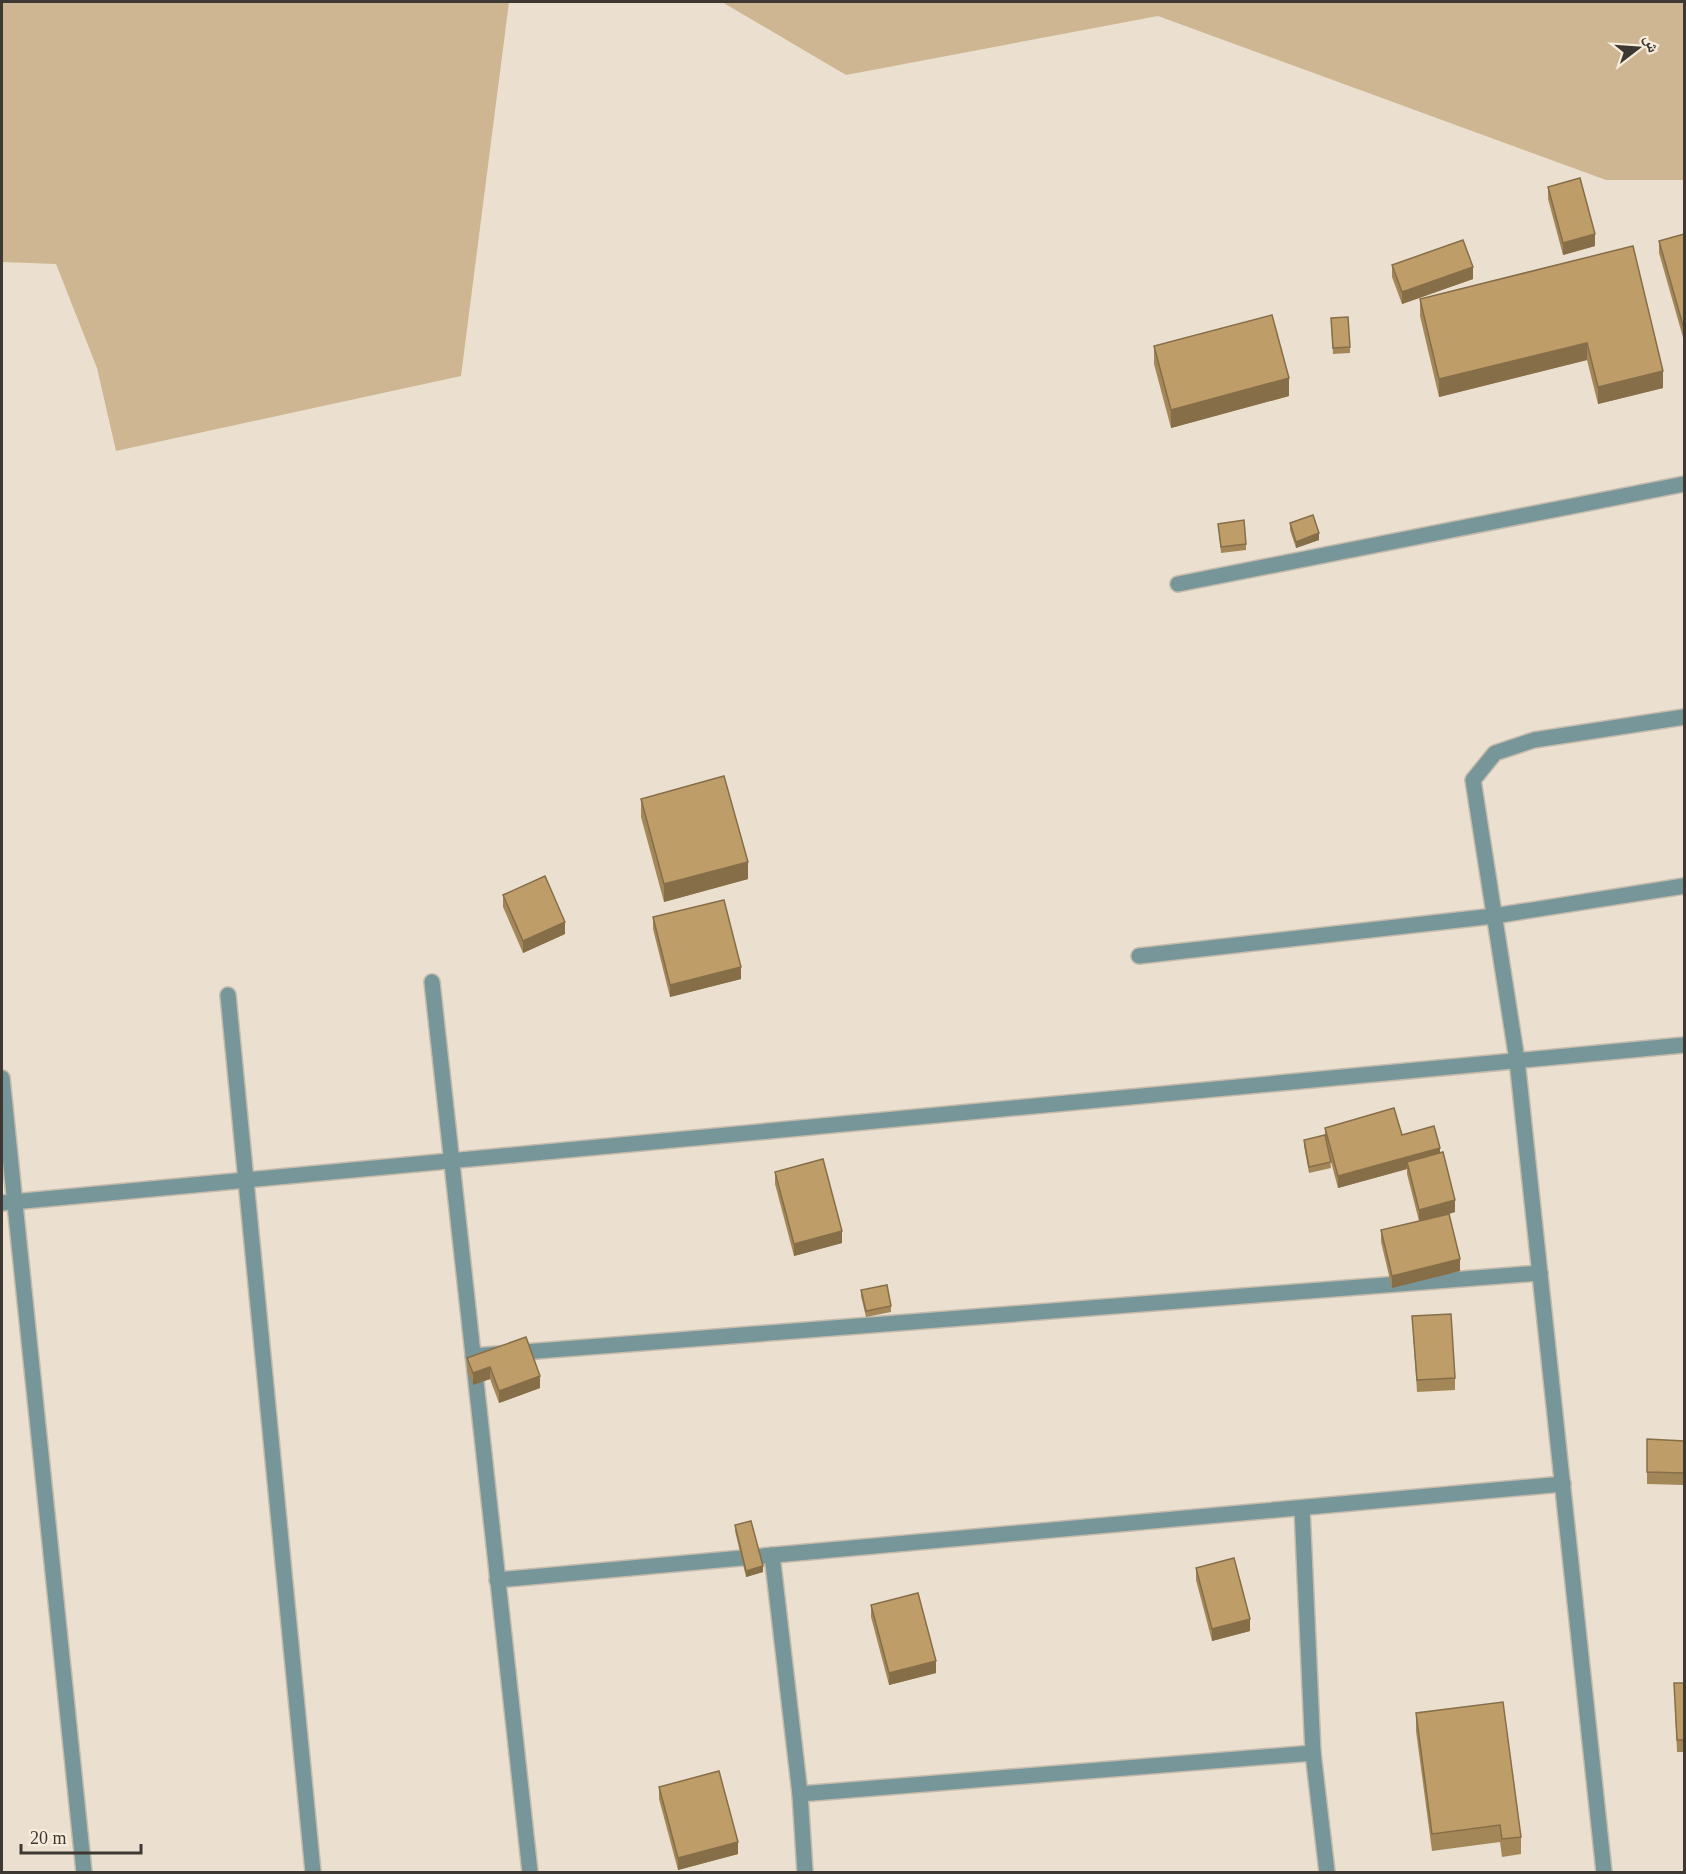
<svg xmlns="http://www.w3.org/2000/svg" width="1686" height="1874" font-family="'Times New Roman','Noto Naskh Arabic',serif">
<rect width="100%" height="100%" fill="#ebe0cf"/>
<!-- green -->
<g fill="#ceb692">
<path d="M2 2H509L461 376 116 451 97 368 56 264 2 262Z"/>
<path d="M722 2H1684V180H1606L1158 16 846 75Z"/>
</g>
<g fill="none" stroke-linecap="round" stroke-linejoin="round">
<defs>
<g id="minor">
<path d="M1178 584 1684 484"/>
<path d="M1139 956 1494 916 1684 886"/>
<path d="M432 982 530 1872"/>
<path d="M228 995 313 1872"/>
<path d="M2 1078 84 1872"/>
<path d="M2 1203 1684 1045"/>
<path d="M473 1356 1540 1273"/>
<path d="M1302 1508 1313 1753 1327 1872"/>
<path d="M772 1555 800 1794 805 1872"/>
<path d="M497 1580 1563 1484"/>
<path d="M800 1794 1313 1753"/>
<path d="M1604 1872 1517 1060 1473 780 1495 753 1534 740 1684 717"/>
</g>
</defs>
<!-- minor casing -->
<use href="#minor" stroke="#c5bbac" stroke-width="18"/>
<!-- minor -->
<use href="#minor" stroke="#769699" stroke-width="15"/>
</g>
<!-- wall -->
<g fill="#a48759">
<path d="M1548 187 1595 246 1563 255 1548 199Z"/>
<path d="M1684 234V341L1659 253V241Z"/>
<path d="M1633 246 1663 388 1598 404 1587 360 1439 397 1420 316V299Z"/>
<path d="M1392 265 1473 279 1402 304 1392 277Z"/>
<path d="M1331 325 1350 347V353L1333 354Z"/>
<path d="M1154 346 1289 396 1171 428 1154 364Z"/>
<path d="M1290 523 1319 540 1296 548 1290 530Z"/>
<path d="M1218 524 1246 544V550L1221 553Z"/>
<path d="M641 799 748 879 664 902 641 817Z"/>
<path d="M503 895 565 934 523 953 503 907Z"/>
<path d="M653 917 741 979 670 997 653 929Z"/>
<path d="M1325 1128 1402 1135 1440 1153 1455 1212 1449 1214 1460 1271 1392 1288 1381 1242V1230L1419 1221 1407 1174V1169L1338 1188 1330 1158 1331 1168 1309 1173 1304 1146V1140L1325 1135Z"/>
<path d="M775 1172 842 1243 794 1256 775 1184Z"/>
<path d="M861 1290 891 1306V1312L866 1317 861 1296Z"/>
<path d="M1412 1316 1455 1378V1390L1417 1392Z"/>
<path d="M467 1358 540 1388 499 1403 490 1379 473 1385 467 1370Z"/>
<path d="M1647 1439 1684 1441V1485L1647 1484Z"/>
<path d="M735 1525 763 1572 746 1577 735 1531Z"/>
<path d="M1196 1568 1250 1631 1212 1641 1196 1580Z"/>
<path d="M871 1605 936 1673 889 1685 871 1617Z"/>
<path d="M1674 1683H1684V1752H1677Z"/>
<path d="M1416 1713 1521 1837V1854L1502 1857 1500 1842 1432 1851 1416 1731Z"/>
<path d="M659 1787 738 1854 678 1870 659 1799Z"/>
</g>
<!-- shaded-wall -->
<g fill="#866e49">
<path d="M1595 234V246L1563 255V243Z"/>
<path d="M1473 267V279L1402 304V292Z"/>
<path d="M1587 343V360L1439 397V379Z"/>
<path d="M1663 371V388L1598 404V387Z"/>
<path d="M1289 378V396L1171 428V410Z"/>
<path d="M1319 533V540L1296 548V542Z"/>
<path d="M748 862V879L664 902V884Z"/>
<path d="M565 922V934L523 953V941Z"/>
<path d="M741 967V979L670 997V985Z"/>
<path d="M1440 1148V1160L1407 1162V1169L1338 1188V1176Z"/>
<path d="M1455 1200V1212L1419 1222V1210Z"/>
<path d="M842 1231V1243L794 1256V1244Z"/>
<path d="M1460 1259V1271L1392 1288V1276Z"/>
<path d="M490 1367V1379L473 1385V1373Z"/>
<path d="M540 1376V1388L499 1403V1391Z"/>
<path d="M763 1566V1572L746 1577V1571Z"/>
<path d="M1250 1619V1631L1212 1641V1629Z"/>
<path d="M936 1661V1673L889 1685V1673Z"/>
<path d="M738 1842V1854L678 1870V1858Z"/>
</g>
<!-- building -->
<g fill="#bf9d68" stroke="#866e49" stroke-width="1.5">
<path d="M1580 178 1595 234 1563 243 1548 187Z"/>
<path d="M1684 234V329L1659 241Z"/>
<path d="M1463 240 1473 267 1402 292 1392 265Z"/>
<path d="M1633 246 1663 371 1598 387 1587 343 1439 379 1420 299Z"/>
<path d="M1272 315 1289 378 1171 410 1154 346Z"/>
<path d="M1348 317 1350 347 1333 348 1331 318Z"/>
<path d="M1313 515 1319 533 1296 542 1290 523Z"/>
<path d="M1244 520 1246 544 1221 547 1218 524Z"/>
<path d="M724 776 748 862 664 884 641 799Z"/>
<path d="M545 876 565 922 523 941 503 895Z"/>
<path d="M724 900 741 967 670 985 653 917Z"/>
<path d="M1394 1108 1402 1135 1434 1126 1440 1148 1338 1176 1325 1128Z"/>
<path d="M1325 1135 1331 1162 1309 1167 1304 1140Z"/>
<path d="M1443 1152 1455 1200 1419 1210 1407 1162Z"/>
<path d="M823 1159 842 1231 794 1244 775 1172Z"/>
<path d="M1449 1214 1460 1259 1392 1276 1381 1230Z"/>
<path d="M887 1285 891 1306 866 1311 861 1290Z"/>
<path d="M1451 1314 1455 1378 1417 1380 1412 1316Z"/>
<path d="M526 1337 540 1376 499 1391 490 1367 473 1373 467 1358Z"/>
<path d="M1647 1439 1684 1441V1473L1647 1472Z"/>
<path d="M751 1521 763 1566 746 1571 735 1525Z"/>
<path d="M1234 1558 1250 1619 1212 1629 1196 1568Z"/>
<path d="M918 1593 936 1661 889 1673 871 1605Z"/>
<path d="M1674 1683H1684V1740H1677Z"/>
<path d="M1503 1702 1521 1837 1502 1839 1500 1825 1432 1834 1416 1713Z"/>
<path d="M719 1771 738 1842 678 1858 659 1787Z"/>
</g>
<!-- border -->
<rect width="1686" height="1874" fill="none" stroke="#3d3932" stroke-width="6"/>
<!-- north arrow -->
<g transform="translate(1638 48) rotate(73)" stroke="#f8eddc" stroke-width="4.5" paint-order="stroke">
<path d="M0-4.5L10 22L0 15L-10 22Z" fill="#3d3932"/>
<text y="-9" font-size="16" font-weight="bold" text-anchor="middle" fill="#3d3932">ش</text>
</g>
<!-- scale -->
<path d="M21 1844v9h120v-9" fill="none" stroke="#3d3932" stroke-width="3"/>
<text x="30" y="1844" font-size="18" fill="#3d3932" stroke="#f8eddc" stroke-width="4.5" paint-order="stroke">20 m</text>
</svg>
